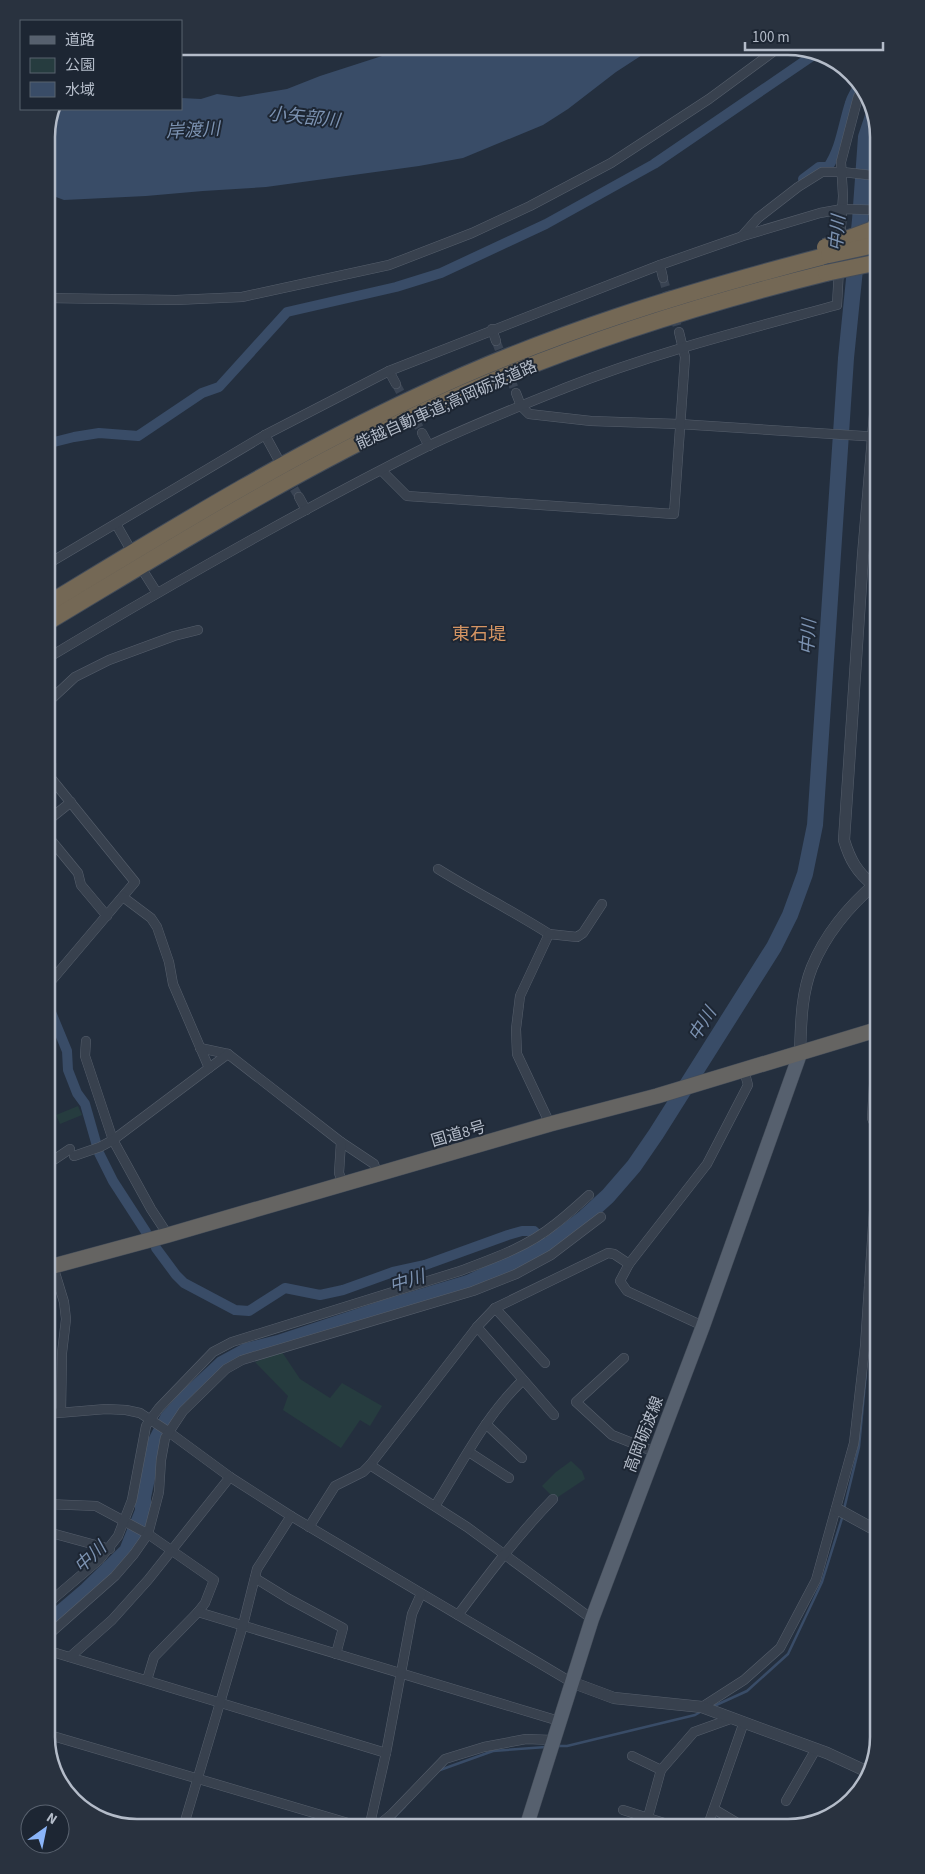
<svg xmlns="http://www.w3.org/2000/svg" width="925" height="1874" font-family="'Source Sans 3','Noto Sans JP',sans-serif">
<rect width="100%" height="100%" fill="#242f3e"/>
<!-- green -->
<g fill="#263c3f">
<path d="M78 1106 82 1115 60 1124 56 1115Z"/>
<path d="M282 1352 300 1379 330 1398 342 1383 382 1406 370 1426 360 1420 341 1448 283 1410 288 1396 255 1362Z"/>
<path d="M571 1461 582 1471 585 1479 555 1499 542 1486 556 1472Z"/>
</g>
<!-- water -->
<path fill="#394c67" d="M413 46H656L616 72 568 109 543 125 463 158 419 166 266 187 203 191 146 196 64 200 56 197 46 188V131L56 109H181V98L201 99 217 94 239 97 287 89 320 76Z"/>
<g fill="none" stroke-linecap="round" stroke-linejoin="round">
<!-- stream -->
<g stroke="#394c67" stroke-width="2.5">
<path d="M874 1284 878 1210"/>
<path d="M844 1509 859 1447 866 1372"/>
<path d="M714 1706 747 1691 788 1654 822 1582 843 1515"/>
<path d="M557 1746H567L695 1715 702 1711"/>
<path d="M440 1770 493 1751 546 1747"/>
<path d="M383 1828 405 1806"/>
</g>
<!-- canal -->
<g stroke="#394c67" stroke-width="10">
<path d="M803 179 819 167H828C841 148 843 124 850 103 852 96 856 91 859 85"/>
<path d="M46 444 74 437 99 433 138 436 202 393 219 387 287 312 396 287 441 273 546 224 654 164 815 54"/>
<path d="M46 1000 67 1051 68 1070 77 1093 85 1104 99 1153 113 1181 146 1232"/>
<path d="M541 1241 545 1248"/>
<path d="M156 1248 176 1275 184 1283 235 1310 249 1311 285 1288 320 1295 343 1290 393 1272 425 1265 508 1235 522 1231H534L536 1233"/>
</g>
<!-- river -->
<path stroke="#394c67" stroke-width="16" d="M46 1625 87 1590 127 1551 143 1511V1497L154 1445 168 1418 190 1394 222 1364 246 1351 278 1343 381 1309 468 1283 545 1248 585 1217 608 1196 634 1166 656 1134 774 947 790 915 805 874 815 825 846 358 860 220 866 137 874 113"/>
<!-- minor-tunnel -->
<g stroke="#3a4453" stroke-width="9" stroke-dasharray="9 4.5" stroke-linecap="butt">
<path d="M663 278 679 332"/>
<path d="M496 341 516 393"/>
<path d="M396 384 422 433"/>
<path d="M287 477 299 497"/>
</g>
<defs>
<g id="minor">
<path d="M743 235 758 218 798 187 822 172H842L879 176"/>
<path d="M840 243 843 196 841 162 858 97 862 90"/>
<path d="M660 265 663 278"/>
<path d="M46 298 176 300 242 297 389 265 472 233 530 206 611 163 709 99 781 46"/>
<path d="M492 329 496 341"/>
<path d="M389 371 396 384"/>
<path d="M516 393 521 406 529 414 591 421 679 424 879 437"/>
<path d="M422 433 429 446"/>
<path d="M265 435 277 457"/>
<path d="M382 471 407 496 674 514 685 357 679 332"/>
<path d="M299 497 306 510"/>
<path d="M116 524 128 545"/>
<path d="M46 565 265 435 389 371 660 265 743 236 820 213 842 209 879 210"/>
<path d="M145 574 157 593"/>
<path d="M46 659C171 584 298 511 428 446 472 425 520 406 565 388 653 353 745 330 837 305L839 268"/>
<path d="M46 704 75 677 109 660 174 636 198 630"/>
<path d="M46 822 71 802"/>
<path d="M46 834 78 873 81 885 107 916"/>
<path d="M438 869C475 892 513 911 549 934L520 996 516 1029 517 1054 550 1124"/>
<path d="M549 934 577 937 583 933 602 904"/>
<path d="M46 987 135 882 46 772"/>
<path d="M86 1041 85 1056 113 1140 151 1209 168 1235"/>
<path d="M200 1048 228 1054"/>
<path d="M209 1068 228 1054 341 1142 374 1164 377 1174"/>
<path d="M341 1142 339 1173 343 1184"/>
<path d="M74 1156 100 1147 113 1140 209 1068 173 984 169 962 157 927 151 918 123 897"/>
<path d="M46 1165 70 1149"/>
<path d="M53 1266 64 1302 66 1319 62 1353 61 1412"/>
<path d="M869 1285 879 1289"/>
<path d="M495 1308 545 1363"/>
<path d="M703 1326 627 1291 620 1281 629 1264 707 1164 748 1085 744 1070"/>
<path d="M477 1327 554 1415"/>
<path d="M624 1358 576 1402 612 1435 655 1452"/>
<path d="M46 1414 106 1409 126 1410 140 1413 166 1430 230 1477 291 1516 571 1682"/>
<path d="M486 1424 522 1458"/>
<path d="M469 1452 509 1478"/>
<path d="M370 1465 477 1327 495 1308 608 1253 614 1254 629 1264"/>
<path d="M46 1504 96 1506 148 1534 214 1580 205 1603 198 1612 154 1657 147 1680"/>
<path d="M435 1506C462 1463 486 1415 523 1380"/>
<path d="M309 1527 335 1486 363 1472 370 1465 467 1527 592 1619"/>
<path d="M46 1540 55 1534 110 1549"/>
<path d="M255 1578 289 1599 343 1628 336 1654"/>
<path d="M46 1605 100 1559 118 1536 132 1500 146 1426 150 1420 159 1408 213 1352 232 1342 460 1271C492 1259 527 1247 554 1225 566 1216 578 1205 589 1195"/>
<path d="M198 1612 559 1721"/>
<path d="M458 1615C488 1575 518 1535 553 1499"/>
<path d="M46 1637 115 1576 134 1554 148 1534 159 1492 161 1460 165 1438 183 1411 226 1369 242 1360 473 1291 516 1274 551 1255 601 1217"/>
<path d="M46 1650 386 1753"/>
<path d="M70 1657 112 1620 148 1580 230 1477"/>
<path d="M702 1707 744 1680 780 1648 816 1580 854 1443 865 1346 879 1135 872 1118 879 998"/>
<path d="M46 1734 365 1828"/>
<path d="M632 1756 661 1770"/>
<path d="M786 1801 816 1749"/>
<path d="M714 1809 746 1828"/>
<path d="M623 1810 680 1828"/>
<path d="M648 1817 661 1770 694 1732 733 1718"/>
<path d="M183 1828 243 1625 257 1569 291 1516"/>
<path d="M369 1828 386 1753 412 1614 421 1594"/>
<path d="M375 1828 392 1814 445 1759 484 1747 526 1739 553 1740"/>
<path d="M707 1828 744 1722"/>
</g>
<g id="tertiary">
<path d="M873 885C857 872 850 860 844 840L863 555 879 367"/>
<path d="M800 1054C801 1025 801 994 812 967 826 933 850 905 877 882"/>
<path d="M837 1509 879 1532"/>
<path d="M571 1682 614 1698 702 1707 827 1753 868 1772"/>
</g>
<path id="secondary" d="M46 1254 53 1266"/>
<path id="primary" d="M526 1828 592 1619 703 1326 800 1054"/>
<path id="trunk" d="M46 1268 168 1235 550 1124 657 1096 879 1029"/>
<g id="motorway">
<path d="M46 605C168 531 289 456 418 396 548 334 686 292 825 256"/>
<path d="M46 623C171 548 294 471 426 410 555 350 689 307 826 273"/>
</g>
</defs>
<!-- minor casing -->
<use href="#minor" stroke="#565f6c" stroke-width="10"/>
<!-- tertiary casing -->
<use href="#tertiary" stroke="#565f6c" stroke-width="12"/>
<!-- secondary casing -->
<use href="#secondary" stroke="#565f6c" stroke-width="14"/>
<!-- primary casing -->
<use href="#primary" stroke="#414a57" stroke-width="15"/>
<!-- trunk casing -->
<use href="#trunk" stroke="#434c59" stroke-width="16"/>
<!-- motorway casing -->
<use href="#motorway" stroke="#434c59" stroke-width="18"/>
<!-- minor -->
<use href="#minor" stroke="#38414e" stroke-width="9"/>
<!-- tertiary -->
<use href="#tertiary" stroke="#38414e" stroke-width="11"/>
<!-- secondary -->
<use href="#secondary" stroke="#465061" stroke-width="12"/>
<!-- primary -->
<use href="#primary" stroke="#56606e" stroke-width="14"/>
<!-- trunk -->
<use href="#trunk" stroke="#656462" stroke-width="15"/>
<!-- motorway -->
<use href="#motorway" stroke="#746855" stroke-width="16"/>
<defs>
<g id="motorway-bridge">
<path d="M825 247 879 227"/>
<path d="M829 255 879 244"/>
<path d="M826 273 879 262"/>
</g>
</defs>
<!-- motorway-bridge casing -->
<use href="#motorway-bridge" stroke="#434c59" stroke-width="18" stroke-linecap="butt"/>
<!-- motorway-bridge -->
<use href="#motorway-bridge" stroke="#746855" stroke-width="16"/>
</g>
<g text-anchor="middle" stroke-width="4" stroke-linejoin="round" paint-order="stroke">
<!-- street labels -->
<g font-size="16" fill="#b4bcc9" stroke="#1d2633">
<text transform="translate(446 404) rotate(-24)" y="6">能越自動車道;高岡砺波道路</text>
<text transform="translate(458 1133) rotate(-16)" y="6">国道8号</text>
<text transform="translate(643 1434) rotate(-69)" y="6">高岡砺波線</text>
</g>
<!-- water labels -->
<g font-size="18" font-style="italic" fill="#7c92b1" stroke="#1d2633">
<text transform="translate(304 117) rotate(6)" y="6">小矢部川</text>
<text transform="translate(193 130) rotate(-3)" y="6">岸渡川</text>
<text transform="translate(837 233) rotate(-85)" y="6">中川</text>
<text transform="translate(808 637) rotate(-86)" y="6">中川</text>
<text transform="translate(702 1024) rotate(-58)" y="6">中川</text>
<text transform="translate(407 1281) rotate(-17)" y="6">中川</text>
<text transform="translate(90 1557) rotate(-43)" y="6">中川</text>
</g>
<!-- neighbourhood labels -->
<g font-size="18" fill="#d59563" stroke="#1d2633">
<text x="479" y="640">東石堤</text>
</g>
</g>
<!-- crop -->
<path d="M0 0H925V1874H0ZM137 55H788A82 82 0 0 1 870 137V1737A82 82 0 0 1 788 1819H137A82 82 0 0 1 55 1737V137A82 82 0 0 1 137 55Z" fill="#29323f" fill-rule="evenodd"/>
<path fill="none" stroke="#b4bcc9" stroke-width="2.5" d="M137 55H788A82 82 0 0 1 870 137V1737A82 82 0 0 1 788 1819H137A82 82 0 0 1 55 1737V137A82 82 0 0 1 137 55Z"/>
<!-- legend -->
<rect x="20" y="20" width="162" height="90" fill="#1d2633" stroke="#59626f"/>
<rect x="30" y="36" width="25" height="8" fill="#56606e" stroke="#59626f"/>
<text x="65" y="45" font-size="15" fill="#b4bcc9">道路</text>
<rect x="30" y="58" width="25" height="15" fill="#263c3f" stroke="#59626f"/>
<text x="65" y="70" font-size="15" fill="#b4bcc9">公園</text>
<rect x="30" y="82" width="25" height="15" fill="#394c67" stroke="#59626f"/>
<text x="65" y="95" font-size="15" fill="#b4bcc9">水域</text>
<!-- north arrow -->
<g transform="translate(45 1829) rotate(33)"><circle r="24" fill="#1d2633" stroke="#59626f"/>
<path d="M0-4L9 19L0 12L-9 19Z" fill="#8ab4f8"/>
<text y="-8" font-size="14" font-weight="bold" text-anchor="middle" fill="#b4bcc9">N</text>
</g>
<!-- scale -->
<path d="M745 42v8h138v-8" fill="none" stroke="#b4bcc9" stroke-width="2.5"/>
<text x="752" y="42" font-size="15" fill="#b4bcc9" stroke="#1d2633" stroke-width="4" paint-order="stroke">100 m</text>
</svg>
